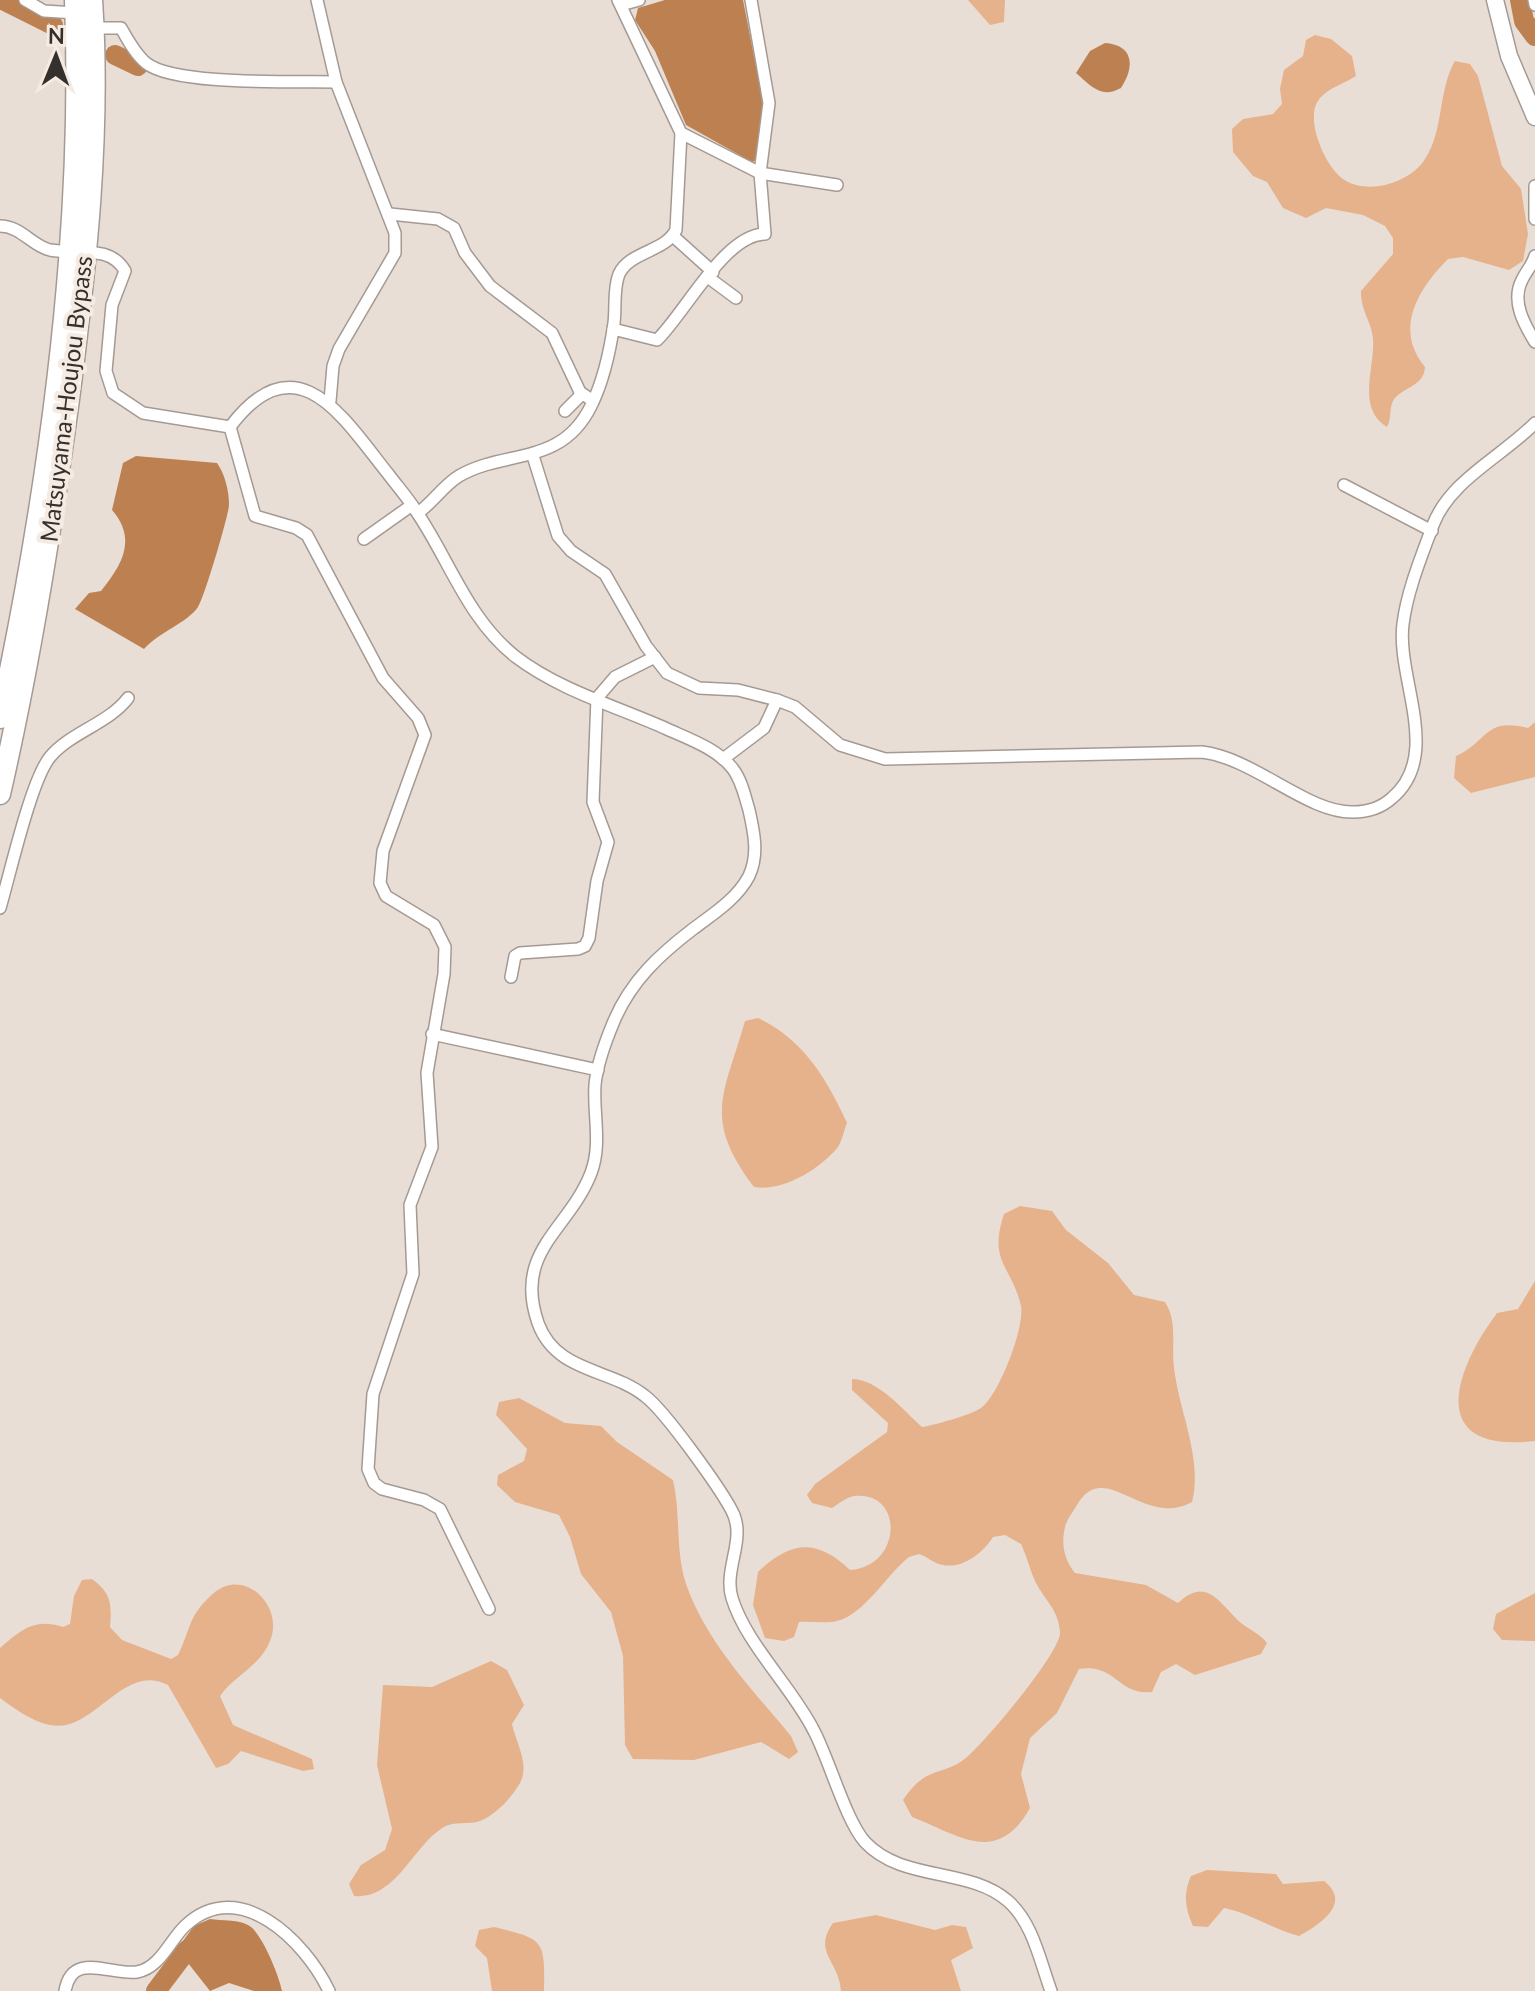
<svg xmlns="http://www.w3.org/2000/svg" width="1535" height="1991" font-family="Lato,sans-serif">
<rect width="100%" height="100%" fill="#e9ded6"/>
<!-- green -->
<g fill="#e6b28b">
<path d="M968 0H1005L1004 22 990 25Z"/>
<path d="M1315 35 1331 39 1352 56 1356 76C1344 84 1330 87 1320 98 1303 117 1325 166 1343 179 1367 196 1410 183 1425 159 1444 130 1438 90 1455 61L1470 64 1478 76 1502 166 1521 189 1528 234 1523 261 1509 270 1463 257 1448 259C1419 288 1393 329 1425 367 1424 384 1409 386 1398 395 1387 404 1393 416 1387 427 1356 408 1375 369 1373 339 1372 322 1360 310 1361 291L1393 254V238L1385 226 1363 215 1326 208 1306 218 1283 208 1267 182 1253 176 1233 152 1232 129 1243 119 1273 114 1282 104 1280 89 1284 70 1303 56 1306 40Z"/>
<path d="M1535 722V777L1471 793 1454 778 1456 756C1489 741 1484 717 1528 728Z"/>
<path d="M758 1018C803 1039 827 1079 847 1123 844 1130 842 1141 838 1147 819 1170 782 1192 754 1187 702 1118 724 1095 745 1021Z"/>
<path d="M1020 1206 1052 1211 1066 1230 1108 1263 1134 1295 1165 1302C1178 1322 1171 1345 1174 1368 1179 1411 1203 1459 1192 1502 1143 1529 1105 1457 1077 1505 1073 1512 1067 1519 1065 1527 1061 1545 1064 1559 1075 1573L1146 1585 1178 1603C1207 1575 1220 1604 1241 1623 1250 1630 1260 1634 1267 1643L1261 1654 1195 1675 1176 1664 1161 1672 1152 1692C1118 1696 1116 1663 1079 1669L1057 1713 1030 1738 1021 1774 1030 1808C997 1867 959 1835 912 1817L903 1800C928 1763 942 1778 967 1757 985 1742 1062 1651 1060 1632 1059 1611 1045 1600 1036 1583 1030 1571 1027 1556 1021 1544L1005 1535 993 1537C983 1553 963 1569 943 1565 934 1564 928 1557 919 1554L909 1557C887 1574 864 1615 837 1621 824 1624 812 1621 799 1622L794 1637 784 1641 765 1638 753 1605 758 1572C792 1540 817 1539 850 1570 903 1566 904 1490 854 1496 847 1497 838 1504 832 1508L812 1503 807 1495 815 1484 887 1432 888 1423 852 1390V1379C878 1379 904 1411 922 1427 938 1424 968 1416 981 1408 999 1395 1025 1327 1021 1306 1011 1264 988 1263 1004 1214Z"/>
<path d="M1535 1281V1441C1426 1454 1453 1372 1497 1313L1518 1309Z"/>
<path d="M519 1398 565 1423 601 1426 617 1442 673 1480C681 1514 675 1550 686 1584 707 1643 751 1688 791 1736L798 1752 789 1759 761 1742 694 1760 633 1759 625 1745 623 1656 611 1612 581 1574 570 1537 559 1515 515 1502 497 1485 498 1475 524 1461 527 1449 496 1415 499 1402Z"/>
<path d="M92 1579C111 1593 112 1603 110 1627L122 1640 171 1659 178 1655C192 1627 187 1616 215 1592 244 1569 280 1603 272 1635 264 1665 235 1674 220 1696L233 1725 312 1759 314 1769 303 1771 241 1751 228 1764 216 1768 168 1685C123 1661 94 1734 50 1725 31 1721 15 1709 0 1698V1648C22 1629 35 1618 63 1627L70 1624 74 1596 82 1580Z"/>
<path d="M1535 1593V1641L1502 1640 1493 1629 1496 1614Z"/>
<path d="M491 1661 507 1670 524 1705 512 1724C516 1743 530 1764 520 1783 512 1797 496 1815 480 1821 469 1825 454 1821 444 1827 413 1845 396 1900 354 1896L349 1884 361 1865 385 1850 392 1829 377 1765 383 1685 432 1687Z"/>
<path d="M1207 1870 1276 1874 1283 1884 1324 1881C1352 1903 1321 1924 1299 1936 1272 1929 1250 1913 1224 1908L1208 1927 1193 1926C1185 1909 1183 1894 1191 1876Z"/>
<path d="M876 1915 935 1930 952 1925 966 1927 973 1948 951 1960 961 1991H841C840 1962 812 1952 833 1923Z"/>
<path d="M494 1927C544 1939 545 1939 544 1991H492L487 1958 475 1946 479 1930Z"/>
</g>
<!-- water -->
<g fill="#bd8051">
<path d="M665 0H743L763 102 757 160 752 162 686 125 655 51 635 20 638 8Z"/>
<path d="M1105 43C1134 45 1135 67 1121 88 1101 99 1091 86 1076 73L1090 51Z"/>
<path d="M136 456 217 463C225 474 229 491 229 505 229 514 204 599 198 607 187 623 159 632 144 649L75 609 89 593 101 591C121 566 138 540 112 510L123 463Z"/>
<path d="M210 1919C222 1921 236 1919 248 1925 261 1931 279 1975 282 1991H254L229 1983 210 1991 177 1949 194 1926Z"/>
</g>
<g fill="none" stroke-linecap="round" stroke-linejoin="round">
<!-- river -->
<g stroke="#bd8051" stroke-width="20">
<path d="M3 0 53 25"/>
<path d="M1520 0 1524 21 1535 36"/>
<path d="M115 55 138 66"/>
<path d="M156 1991 187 1950"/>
</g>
<defs>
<g id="street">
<path d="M25 0 44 11 76 13"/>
<path d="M317 0 336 82 395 233V253L339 349 333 366 330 401"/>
<path d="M1534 0 1535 5"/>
<path d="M621 5 639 0"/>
<path d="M94 28H121C128 40 135 54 146 63 174 86 297 81 336 82"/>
<path d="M681 133 760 173 837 185"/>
<path d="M1535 186V219"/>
<path d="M390 214 438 219 454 228 465 253 490 286 552 333 580 392 593 401"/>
<path d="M0 226C21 226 32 246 50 250 77 255 110 244 125 271L112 305 106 371 113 393 143 413 230 427"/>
<path d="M673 236 713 272"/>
<path d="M1535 256C1532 266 1526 271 1522 280 1511 301 1524 324 1535 342"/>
<path d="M709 278 736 298"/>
<path d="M613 329 657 340C685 313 725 234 765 234L760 173 769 103 751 0"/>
<path d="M565 411 582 394"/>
<path d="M230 427C297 338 344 419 389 475 398 487 408 498 416 511 449 559 468 620 516 657 559 690 618 707 667 729 689 739 718 749 733 769 742 781 745 797 749 810 754 832 759 855 749 876 737 899 713 914 693 929 659 955 631 981 614 1021 606 1040 597 1063 595 1085 593 1114 602 1144 591 1173 569 1230 513 1251 538 1323 556 1373 610 1368 645 1396 665 1411 720 1488 732 1511 747 1539 723 1569 732 1598 746 1644 792 1687 814 1731 829 1759 846 1821 865 1842 902 1882 969 1867 1008 1901 1033 1923 1040 1961 1051 1991"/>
<path d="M230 427 255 516 296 528 307 535 383 678 418 718 425 735 383 851 380 883 386 896 434 925 445 947 444 974 427 1073 432 1147 410 1205 413 1274 373 1394 368 1469 374 1483 382 1489 424 1500 440 1509 489 1609"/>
<path d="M533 456 558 536 571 551 605 574 646 646 667 673 699 688 738 690 777 700 795 707 840 745 885 759 1202 752C1254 758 1307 813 1353 812 1368 812 1382 807 1392 798 1443 755 1396 678 1403 624 1407 591 1422 555 1433 525 1450 480 1503 456 1535 423"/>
<path d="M1344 485 1432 531"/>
<path d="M418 513C433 502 444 485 459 476 505 449 561 467 591 406 603 382 610 351 614 323 616 308 613 289 619 274 630 251 665 252 676 230L681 133 618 0"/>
<path d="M364 539 412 505"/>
<path d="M723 759 764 728 777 700"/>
<path d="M0 908C10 874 31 780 50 757 71 732 108 724 128 698"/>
<path d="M511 977 515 956 520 953 578 949 585 946 589 938 597 881 608 842 593 802 597 698 615 677 655 657"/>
<path d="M432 1034 598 1070"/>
<path d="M65 1991C72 1950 111 1976 137 1972 160 1968 170 1940 185 1926 239 1875 305 1941 329 1991"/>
</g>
<path id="secondary" d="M1495 0 1509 56 1535 117"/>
<g id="highway">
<path d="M0 718C49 489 84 234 75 0"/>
<path d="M0 794C30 663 51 532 69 399 86 268 101 133 92 0"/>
</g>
</defs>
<!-- street casing -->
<use href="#street" stroke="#a49a93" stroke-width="14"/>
<!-- secondary casing -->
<use href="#secondary" stroke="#a49a93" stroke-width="19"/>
<!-- highway casing -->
<use href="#highway" stroke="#a49a93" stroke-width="23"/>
<!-- street -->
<use href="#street" stroke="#fff" stroke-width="11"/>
<!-- secondary -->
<use href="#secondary" stroke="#fff" stroke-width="16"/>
<!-- highway -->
<use href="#highway" stroke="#fff" stroke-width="20"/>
</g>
<g text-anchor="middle" stroke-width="8" stroke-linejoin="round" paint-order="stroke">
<!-- street labels -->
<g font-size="24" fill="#34302d" stroke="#f6ebe3">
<text transform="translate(67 399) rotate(-83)" y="8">Matsuyama-Houjou Bypass</text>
</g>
</g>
<!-- north arrow -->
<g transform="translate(56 56) rotate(1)" stroke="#f6ebe3" stroke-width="6" paint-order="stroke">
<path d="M0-6L14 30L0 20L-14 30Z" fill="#34302d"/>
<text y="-12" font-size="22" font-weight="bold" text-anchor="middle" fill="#34302d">N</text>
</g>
</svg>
